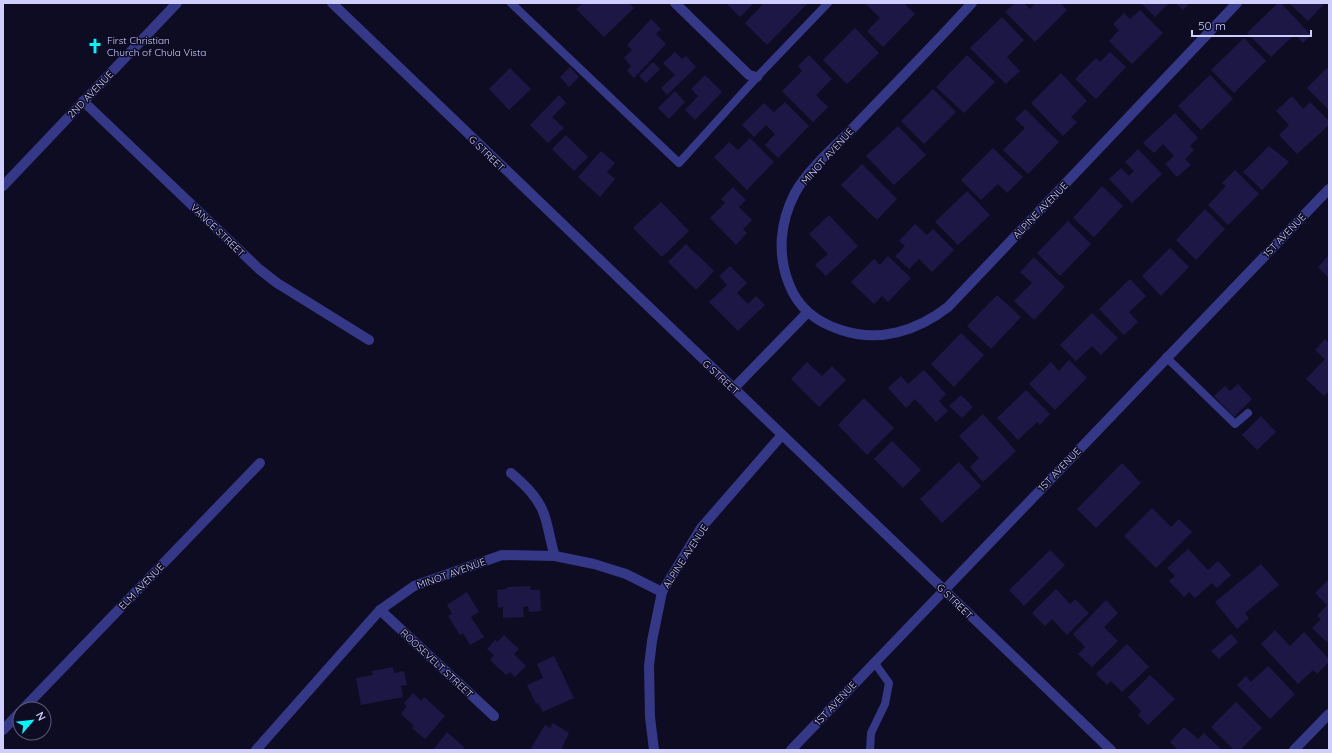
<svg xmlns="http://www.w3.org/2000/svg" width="1332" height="753" font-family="Quicksand,sans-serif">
<rect width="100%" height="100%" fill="#0e0c23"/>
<!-- building -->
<g fill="#1c1745">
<path d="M583 3H595L597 5 600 3H629L634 8 604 37 576 9Z"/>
<path d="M726 3H754L740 17Z"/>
<path d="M764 3H808L767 45 745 23Z"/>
<path d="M865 3H904L915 14 883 47 867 31 880 18Z"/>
<path d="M1015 3H1024L1030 9 1036 3H1060L1067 10 1035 42 1005 12Z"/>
<path d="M1141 3H1169L1155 17Z"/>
<path d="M1176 3H1190L1183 10Z"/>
<path d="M1278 3H1281L1311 35 1303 43 1295 34 1271 57 1247 33Z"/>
<path d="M1289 3H1325L1308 21Z"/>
<path d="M1140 10 1163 33 1132 64 1109 41 1119 30 1113 24 1124 13 1130 19Z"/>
<path d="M1002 17 1024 40 1007 57 1020 71 1006 84 970 48Z"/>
<path d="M651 19 661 29 656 34 666 44 634 78 627 71 631 66 624 58 632 50 627 45Z"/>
<path d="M855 28 879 53 847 84 823 60Z"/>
<path d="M1244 38 1266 61 1234 93 1211 70Z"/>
<path d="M675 52 682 59 686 56 696 67 667 95 661 88 675 75 663 63Z"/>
<path d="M1110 52 1126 67 1096 99 1075 79 1096 58 1100 62Z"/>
<path d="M809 55 832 79 816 95 828 107 813 122 782 91 802 71 798 66Z"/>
<path d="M967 55 995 82 964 113 936 87Z"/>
<path d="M653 62 660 69 646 83 639 76Z"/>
<path d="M570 67 579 77 569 87 560 77Z"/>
<path d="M510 68 531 89 509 110 489 89Z"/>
<path d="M1327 68 1329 70V110L1307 88Z"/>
<path d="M1061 73 1087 101 1071 117 1077 122 1063 136 1031 103Z"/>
<path d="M705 75 722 92 695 120 685 110 698 96 691 89Z"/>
<path d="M1210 75 1233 99 1201 130 1178 106Z"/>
<path d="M933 89 956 112 924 144 901 121Z"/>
<path d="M675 91 685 102 669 119 658 108Z"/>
<path d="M559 95 566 103 552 117 564 128 548 143 530 125Z"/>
<path d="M1292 96 1303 109 1310 102 1329 121V125L1297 154 1279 135 1289 125 1276 111Z"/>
<path d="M785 102 809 126 778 158 765 145 775 134 766 125 754 137 742 125 764 103 774 112Z"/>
<path d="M1025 109 1059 142 1028 174 1003 150 1025 128 1015 119Z"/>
<path d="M1175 113 1198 138 1190 146 1194 150 1185 159 1191 165 1177 177 1165 164 1174 156 1163 144 1154 153 1143 143Z"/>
<path d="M898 126 926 155 894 185 866 156Z"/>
<path d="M566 135 588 157 574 171 552 149Z"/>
<path d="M750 138 774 162 747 190 714 157 729 142 738 150Z"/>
<path d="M1269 146 1289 162 1262 190 1243 172Z"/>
<path d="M993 148 1023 177 1007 193 998 184 981 200 961 180Z"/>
<path d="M1138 149 1162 174 1132 203 1109 179 1121 168 1129 176 1134 171 1125 162Z"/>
<path d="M601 151 615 163 607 172 615 179 600 197 578 177Z"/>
<path d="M862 164 897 199 877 220 841 185Z"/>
<path d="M1235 170 1259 194 1228 225 1208 205 1226 186 1222 183Z"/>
<path d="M1102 186 1123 206 1094 237 1073 218Z"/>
<path d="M733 187 746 200 739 207 752 220 743 229 747 233 736 245 710 218 725 203 721 199Z"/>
<path d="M967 191 990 215 958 245 935 222Z"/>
<path d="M661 202 689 231 662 257 633 228Z"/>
<path d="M1205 209 1225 229 1196 260 1176 240Z"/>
<path d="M829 215 858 246 826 276 815 265 828 254 809 234Z"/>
<path d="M1068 221 1091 244 1060 276 1037 253Z"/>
<path d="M915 224 927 235 933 229 954 250 932 272 919 259 909 269 895 256 905 246 899 241Z"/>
<path d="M686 244 714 271 696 290 668 262Z"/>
<path d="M1170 248 1189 267 1161 296 1142 276Z"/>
<path d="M1329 255V278L1318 267Z"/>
<path d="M888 256 911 278 888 302 882 296 874 304 851 282 874 259 880 265Z"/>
<path d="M1034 257 1065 287 1034 320 1014 301 1032 283 1020 272Z"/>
<path d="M730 266 747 283 737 293 748 304 756 296 765 305 738 331 709 302 727 285 719 276Z"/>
<path d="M1130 279 1146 296 1129 312 1138 322 1124 335 1099 309Z"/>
<path d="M997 295 1021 317 991 349 967 326Z"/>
<path d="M1092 313 1118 338 1101 355 1092 346 1076 361 1060 345Z"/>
<path d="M961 333 984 355 954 387 931 364Z"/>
<path d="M1325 339 1329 343V391L1324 396 1306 379 1325 359 1315 350Z"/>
<path d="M1069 360 1087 378 1055 410 1029 384 1051 362 1059 371Z"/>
<path d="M807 362 822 376 832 366 846 380 819 407 791 379Z"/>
<path d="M924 370 946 394 939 401 948 411 936 422 915 399 906 408 888 388 901 376 908 384Z"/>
<path d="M1238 384 1252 399 1234 417 1214 396 1225 386 1230 391Z"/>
<path d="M1026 390 1050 414 1040 425 1037 422 1018 440 997 418Z"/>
<path d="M961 395 973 407 962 418 949 406Z"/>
<path d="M864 398 894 428 867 455 838 425Z"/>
<path d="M983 414 1016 451 983 482 970 467 979 458 959 436Z"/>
<path d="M1261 416 1276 432 1257 450 1242 435Z"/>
<path d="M892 441 921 470 903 488 874 459Z"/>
<path d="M959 462 981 486 942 523 920 499Z"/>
<path d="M1122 463 1141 483 1096 528 1077 509Z"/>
<path d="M1152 508 1171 527 1179 519 1192 532 1156 568 1124 536Z"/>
<path d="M1188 549 1208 570 1218 561 1231 575 1217 588 1212 583 1195 598 1189 592 1184 597 1169 581 1175 576 1167 568Z"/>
<path d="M1050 550 1065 565 1024 606 1009 590Z"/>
<path d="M1261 564 1279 585 1245 613 1249 618 1237 629 1215 602Z"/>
<path d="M1329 579V640L1327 642 1312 628 1321 619 1317 616 1327 605 1315 593Z"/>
<path d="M530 586 531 590H540L541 611 529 612 528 606 523 607 524 617 503 618V607L498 608 497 590 507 589V587Z"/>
<path d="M1056 589 1070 604 1075 599 1089 613 1067 635 1052 619 1045 626 1032 613Z"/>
<path d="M467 592 479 612 471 617 484 637 470 645 463 633 460 635 448 616 452 614 447 605Z"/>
<path d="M1106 600 1118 613 1104 627 1118 641 1092 667 1078 654 1085 647 1073 634Z"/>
<path d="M1275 630 1290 646 1304 632 1329 659V662L1317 674 1313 670 1298 684 1261 644Z"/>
<path d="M1231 634 1238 642 1219 659 1211 651Z"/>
<path d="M504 635 519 649 514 654 526 666 515 677 510 672 506 675 490 660 494 655 487 649 495 640 497 642Z"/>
<path d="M1127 644 1149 667 1122 692 1111 681 1107 685 1096 674Z"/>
<path d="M554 656 574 698 543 712 538 703 536 704 527 685 543 678 537 664Z"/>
<path d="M1268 666 1295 694 1270 719 1237 685 1246 676 1251 682Z"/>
<path d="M393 667 394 673 404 671 407 685 401 686 403 697 361 705 356 678 373 675 372 671Z"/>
<path d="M1150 675 1175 699 1148 725 1138 715 1141 711 1128 697Z"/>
<path d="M413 693 421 701 424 697 445 716 425 739 412 728 414 726 401 714 407 706 404 703Z"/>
<path d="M1236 702 1262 728 1240 750H1234L1211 727Z"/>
<path d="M553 723 569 733 561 750H535L531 748 545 725 550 728Z"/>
<path d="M1184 727 1198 739 1204 733 1222 750H1178L1170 742Z"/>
<path d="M447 732 464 747 463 749 464 750H433Z"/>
</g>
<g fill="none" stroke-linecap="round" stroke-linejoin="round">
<!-- service -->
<g stroke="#343886" stroke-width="8">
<path d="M511 3 679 163 757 77 828 3"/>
<path d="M1166 357 1235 424 1248 413"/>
<path d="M870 750 871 733 885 704 889 683 874 662"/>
</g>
<!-- minor -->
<g stroke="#343886" stroke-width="10">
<path d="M675 3 749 75 757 77"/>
<path d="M972 3C933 46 891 88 851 130 833 148 807 171 795 193 780 222 777 254 789 284 798 308 816 322 841 330 879 343 917 331 948 307L1237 3"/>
<path d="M83 101 259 269 277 283 369 340"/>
<path d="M734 388 807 313"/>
<path d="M511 473C524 484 538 497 544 514 549 528 550 542 555 556"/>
<path d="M380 610 494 716"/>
<path d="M23 709 260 463"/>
<path d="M3 730 20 712"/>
<path d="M256 750 380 610 414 586 502 555 555 556 594 564 626 574 662 592"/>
<path d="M654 750 650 717 649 666 652 641 662 592 701 528 782 435"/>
<path d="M1294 750 1329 714"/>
</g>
<!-- tertiary -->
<g stroke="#343886" stroke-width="10">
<path d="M332 3 1111 750"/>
<path d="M3 186 177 3"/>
<path d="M791 750 1329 189"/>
</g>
</g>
<!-- icons -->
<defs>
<symbol id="church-bare" viewBox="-9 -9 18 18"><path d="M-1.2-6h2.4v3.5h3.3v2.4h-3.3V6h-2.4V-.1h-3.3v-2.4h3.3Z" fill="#00f6f9" stroke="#0e0c23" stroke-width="2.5" paint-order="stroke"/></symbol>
</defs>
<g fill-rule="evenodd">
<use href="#church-bare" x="84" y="35" width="22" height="22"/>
</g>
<g text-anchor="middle" stroke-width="3" stroke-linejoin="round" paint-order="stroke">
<!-- poi labels -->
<g font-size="10" fill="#d0ceff" stroke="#0e0c23" text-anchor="start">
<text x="107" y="44">First Christian<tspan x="107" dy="12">Church of Chula Vista</tspan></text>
</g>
<!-- street labels -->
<g font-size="10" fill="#d0ceff" stroke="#0e0c23">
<text transform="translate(90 94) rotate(-46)" y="4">2ND AVENUE</text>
<text transform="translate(487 153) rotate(44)" y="4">G STREET</text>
<text transform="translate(827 156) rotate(-48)" y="4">MINOT AVENUE</text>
<text transform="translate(1040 210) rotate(-46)" y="4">ALPINE AVENUE</text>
<text transform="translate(218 230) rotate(44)" y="4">VANCE STREET</text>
<text transform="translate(1284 235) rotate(-46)" y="4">1ST AVENUE</text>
<text transform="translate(721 377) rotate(43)" y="4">G STREET</text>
<text transform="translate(1059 469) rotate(-46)" y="4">1ST AVENUE</text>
<text transform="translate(685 556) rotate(-57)" y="4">ALPINE AVENUE</text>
<text transform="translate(451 573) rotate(-20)" y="4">MINOT AVENUE</text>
<text transform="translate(141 586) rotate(-46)" y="4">ELM AVENUE</text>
<text transform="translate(955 601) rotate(44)" y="4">G STREET</text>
<text transform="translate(437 663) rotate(43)" y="4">ROOSEVELT STREET</text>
<text transform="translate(835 703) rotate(-47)" y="4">1ST AVENUE</text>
</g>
</g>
<!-- border -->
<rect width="1332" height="753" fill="none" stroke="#d0ceff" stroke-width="8"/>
<!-- north arrow -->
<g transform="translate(32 721) rotate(62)"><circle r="19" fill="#0e0c23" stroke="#5c5a7b"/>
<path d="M0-3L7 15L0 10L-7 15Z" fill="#00f6f9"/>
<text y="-6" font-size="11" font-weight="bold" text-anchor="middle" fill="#d0ceff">N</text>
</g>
<!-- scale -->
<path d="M1192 30v6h119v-6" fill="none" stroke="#d0ceff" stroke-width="2"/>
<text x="1198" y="30" font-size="12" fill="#d0ceff" stroke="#0e0c23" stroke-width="3" paint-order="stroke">50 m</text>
</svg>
